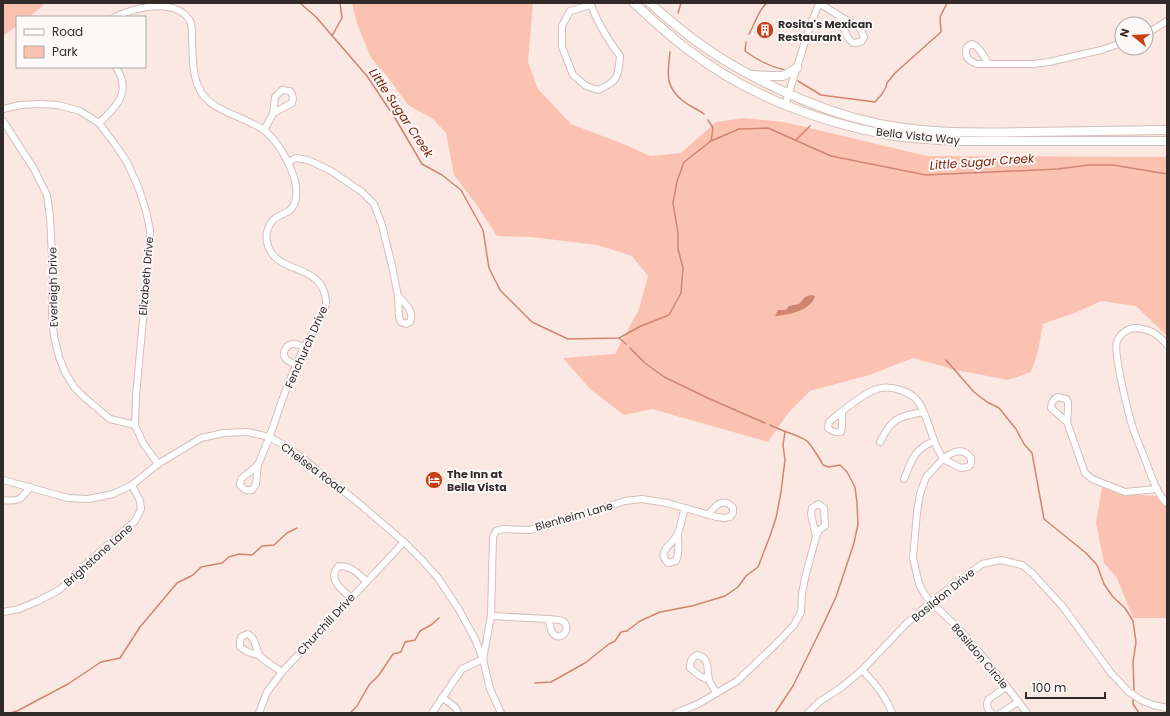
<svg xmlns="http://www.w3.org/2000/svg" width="1170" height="716" font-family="Poppins,sans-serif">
<rect width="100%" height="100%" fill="#fce8e2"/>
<!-- green -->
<g fill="#fbc2b2">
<path d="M3 3H42L43 6 29 17H17V26L3 36Z"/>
<path d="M352 3H533L528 62 538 89 571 124 626 145 650 156 681 153 716 122 744 118 784 122 927 156 1167 157V336L1136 306 1101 301 1077 312 1043 324 1038 351 1031 372 1008 380 956 370 913 358 869 375 810 391 789 412 768 442 652 409 624 415 590 389 563 358 615 354 639 309 648 276 632 256 598 245 531 237 497 236 476 204 454 175 446 133 433 119 408 105 387 76 371 58 357 23Z"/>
<path d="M1102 487 1123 494 1157 496 1167 507V618H1133L1117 578 1104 563 1096 523Z"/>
</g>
<!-- water -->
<path fill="#d08571" d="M811 295 815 296C811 311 788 315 775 316L778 310H786L789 306 799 304 805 297Z"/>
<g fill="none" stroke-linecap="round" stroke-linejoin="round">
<!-- stream -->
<g stroke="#d08571" stroke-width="1.5">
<path d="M300 3 316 17 367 76 395 118 422 164 442 175 461 190 483 230 489 268 500 290 532 322 568 339 619 338 641 326 669 315 681 293 683 268 678 249V233L673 203 677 181 684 162 711 141 739 129 768 128 831 156 926 175 1058 169 1089 165H1113L1167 174"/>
<path d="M678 13 681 3"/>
<path d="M749 34C754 26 759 8 767 3"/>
<path d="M332 36 342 18 340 3"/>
<path d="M746 42 745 51C757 60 770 67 785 70"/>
<path d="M670 52C668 73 664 86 683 101 689 106 698 109 704 114"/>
<path d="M798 81 821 95 875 102 882 94 886 87 887 83 895 73 941 32 940 17 947 3"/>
<path d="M708 120 713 128 711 141"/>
<path d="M796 140 810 126"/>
<path d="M619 338 626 344"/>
<path d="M630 348 645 363 664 377 710 399 765 423"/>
<path d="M946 360 974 392 987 402 999 408 1016 429 1024 444 1032 453 1044 519 1086 553 1097 565 1104 584 1113 597 1125 608 1133 621 1136 642 1133 662 1134 690"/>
<path d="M770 425C774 427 779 429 784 431 792 434 800 436 807 441 811 445 820 459 823 465L829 467 840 465 847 472 855 487 857 503 858 524 854 543 836 597 822 627 793 686 775 713"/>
<path d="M535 683 551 682 585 663 609 644 615 641 621 632 627 631 640 621 660 612 692 606 725 596 738 587 746 576 758 567 770 536 776 518 781 492 785 460 783 445 785 432"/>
<path d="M1133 700V704L1139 713"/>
<path d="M10 713 17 711 68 684 101 662 120 658 140 627 177 583 193 575 201 567 222 563 229 557 239 554 252 555 262 546 274 545 287 533 297 528"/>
<path d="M350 713 357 706 369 685 379 675 393 654 401 652 405 642 415 640 420 631 431 625 439 618"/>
</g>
<defs>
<g id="minor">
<path d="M819 3 838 15"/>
<path d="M591 5C598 24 608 40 620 56 618 78 618 81 598 90L586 86 573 75 562 47V26L570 11Z"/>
<path d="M838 15 860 28 864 37 861 42 853 43 848 38Z"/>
<path d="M115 17C134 8 166 0 183 13 186 15 190 20 191 23 192 28 192 35 192 40 193 55 192 74 199 88 208 109 235 114 253 124 256 126 261 127 264 130 278 142 288 160 294 177 297 187 299 203 289 211 285 213 281 215 277 217 268 223 264 235 268 246 278 275 323 263 326 301 327 314 306 341 301 354 291 376 282 399 275 421 271 433 267 444 262 455 261 458 260 462 258 464 254 470 246 474 241 479L240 485C244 490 246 491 252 490L256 484 258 464"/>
<path d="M1146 34 1167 21"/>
<path d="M988 63C983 56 981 48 972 44L967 47C964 56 968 61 977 64H1033L1049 62 1101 50 1122 43"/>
<path d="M785 105 809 29 819 3"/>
<path d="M3 109 20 105 40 104 58 105 80 111 99 123 114 143 127 162 139 189 146 211 150 230 149 254 136 396 135 425 143 443 158 464"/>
<path d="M3 121 34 169 47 195 50 217 53 276 52 314 54 336 59 357 65 372 74 387 84 397 110 419 135 425"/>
<path d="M99 123C117 106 132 92 116 67"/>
<path d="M264 130 273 114V113L292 103C294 98 293 95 290 91L282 90 275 97 273 114"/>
<path d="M288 162 296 158 308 160 331 171 362 192 374 204 382 225 392 266 398 296 399 317 401 322 406 324 410 322C415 312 405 303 398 296"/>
<path d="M1167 345C1158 334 1150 329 1136 328 1128 328 1120 334 1117 341 1113 352 1128 412 1132 425 1135 436 1140 446 1144 457 1150 471 1156 494 1167 503"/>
<path d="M296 364C293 363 289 362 287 360 280 354 286 344 294 344 297 344 301 346 304 347"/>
<path d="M842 412V427L841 432C835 433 832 432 828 428L829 422C840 413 863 393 877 389 888 385 906 390 915 398 924 406 929 428 934 440 936 447 940 453 943 459 952 452 963 446 971 458V464L968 467 961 468 943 459 926 477 920 494 917 512 913 558 919 584 925 595 931 602 962 632 989 664 1027 713"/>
<path d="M1067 422 1051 408C1051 403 1053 399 1058 397L1066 399 1068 402V409L1067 422 1085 473 1092 479 1125 492 1157 489"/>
<path d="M880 442C892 418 897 417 923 412"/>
<path d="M904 479C912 460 913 450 934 441"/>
<path d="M3 480 68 498 88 499 113 494 132 485 158 464 201 438 224 433 248 432 269 437 286 446 305 460 320 473 355 500 404 542 422 560 438 578 458 608 475 639 483 659 490 689 501 713"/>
<path d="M3 500C18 502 21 500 30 487"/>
<path d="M678 535C678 544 680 552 676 561L668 563C655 551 674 544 678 533 681 526 682 516 685 508"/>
<path d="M351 598C342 590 326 578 339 566 352 566 357 573 366 581"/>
<path d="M3 612 19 609 38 601 59 590 70 581 85 565 135 521 141 509 140 501 132 485"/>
<path d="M491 616 549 619C551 650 574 632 564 622 561 619 553 620 549 619"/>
<path d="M260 656 248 652 240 647V642L241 637 248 634C257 639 255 650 260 656 264 661 277 668 282 672"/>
<path d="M862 670C875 683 886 696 892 713"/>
<path d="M709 680 700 676 690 668C690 662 691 658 697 655 711 658 706 669 709 679 710 684 714 689 717 693"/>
<path d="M442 697 456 708 458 713"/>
<path d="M259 713 267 692 282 672 404 542"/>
<path d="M432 713 462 669 483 659 491 616 493 537 496 531 503 529 529 530 550 525 625 501 642 499 667 503 717 517 724 518 730 517 733 513V508C723 496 715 506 708 515"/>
<path d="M676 713 698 704 737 681 774 646 794 625 801 612 802 593 806 574 816 537 819 530 825 526 824 508 818 504 812 508 811 514 816 537"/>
<path d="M808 713 819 702 842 687 862 670 906 624 931 602 982 564 1001 560 1022 565 1032 573 1063 607 1111 673 1129 692 1141 700 1153 705 1167 708"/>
<path d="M992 713C987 709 985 705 989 699L1006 687"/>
<path d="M1001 713 1018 702"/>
</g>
<g id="major">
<path d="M634 3C651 19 669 35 687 49 745 94 817 122 889 135 913 139 937 140 962 141H1167"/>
<path d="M650 3C657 10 665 16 673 23 699 45 728 64 758 79 791 96 824 110 859 119 914 134 971 133 1028 132 1074 131 1121 131 1167 130"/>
<path d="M754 75 768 76H783L797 68"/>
</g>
</defs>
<!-- minor casing -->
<use href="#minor" stroke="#d3bfba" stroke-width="8"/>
<!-- major casing -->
<use href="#major" stroke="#d3bfba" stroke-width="10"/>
<!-- minor -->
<use href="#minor" stroke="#fff" stroke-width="6"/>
<!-- major -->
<use href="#major" stroke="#fff" stroke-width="8"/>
</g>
<!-- icons -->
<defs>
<symbol id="building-disc" viewBox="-11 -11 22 22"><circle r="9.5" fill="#c73f15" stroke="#fdf9f8"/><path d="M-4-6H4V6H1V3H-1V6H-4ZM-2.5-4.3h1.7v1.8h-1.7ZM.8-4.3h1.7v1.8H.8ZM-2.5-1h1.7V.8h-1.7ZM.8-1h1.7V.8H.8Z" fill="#fff"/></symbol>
<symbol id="hotel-disc" viewBox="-11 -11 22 22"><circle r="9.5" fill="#c73f15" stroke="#fdf9f8"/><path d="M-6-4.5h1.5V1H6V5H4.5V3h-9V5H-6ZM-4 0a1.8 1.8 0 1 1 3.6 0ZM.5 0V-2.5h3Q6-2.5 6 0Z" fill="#fff"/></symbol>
</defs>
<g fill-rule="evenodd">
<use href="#building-disc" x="755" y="20" width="20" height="20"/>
<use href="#hotel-disc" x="424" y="470" width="20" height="20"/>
</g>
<g text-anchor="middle" stroke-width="4" stroke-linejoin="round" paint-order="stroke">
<!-- poi labels -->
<g font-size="11" font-weight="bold" fill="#312a28" stroke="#fdf9f8" text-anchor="start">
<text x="778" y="28">Rosita's Mexican<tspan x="778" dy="13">Restaurant</tspan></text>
<text x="447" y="478">The Inn at<tspan x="447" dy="13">Bella Vista</tspan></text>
</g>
<!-- street labels -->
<g font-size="11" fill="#312a28" stroke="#fdf9f8">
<text transform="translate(918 136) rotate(6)" y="4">Bella Vista Way</text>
<text transform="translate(146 276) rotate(-85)" y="4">Elizabeth Drive</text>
<text transform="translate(53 287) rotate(-91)" y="4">Everleigh Drive</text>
<text transform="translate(306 347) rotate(-66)" y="4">Fenchurch Drive</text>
<text transform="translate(313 468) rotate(37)" y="4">Chelsea Road</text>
<text transform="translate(574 516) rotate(-16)" y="4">Blenheim Lane</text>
<text transform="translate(98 555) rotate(-42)" y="4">Brighstone Lane</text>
<text transform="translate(943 595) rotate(-39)" y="4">Basildon Drive</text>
<text transform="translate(326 624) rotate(-47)" y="4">Churchill Drive</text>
<text transform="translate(980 656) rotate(50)" y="4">Basildon Circle</text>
</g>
<!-- water labels -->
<g font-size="12" font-style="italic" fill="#7c2307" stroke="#fdf9f8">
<text transform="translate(401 113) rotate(56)" y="4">Little Sugar Creek</text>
<text transform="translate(982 162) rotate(-4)" y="4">Little Sugar Creek</text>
</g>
</g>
<!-- border -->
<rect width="1170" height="716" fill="none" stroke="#312a28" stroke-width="8"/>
<!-- legend -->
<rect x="16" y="16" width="130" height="52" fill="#fdf9f8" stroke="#aba6a5"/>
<rect x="24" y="29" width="20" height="6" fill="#ffffff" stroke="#aba6a5"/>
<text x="52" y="36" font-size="12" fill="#312a28">Road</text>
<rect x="24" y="46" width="20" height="12" fill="#fbc2b2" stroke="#aba6a5"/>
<text x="52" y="56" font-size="12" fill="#312a28">Park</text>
<!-- north arrow -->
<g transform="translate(1134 36) rotate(288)"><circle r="19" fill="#fdf9f8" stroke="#aba6a5"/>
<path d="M0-3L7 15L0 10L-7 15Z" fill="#c73f15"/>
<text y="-6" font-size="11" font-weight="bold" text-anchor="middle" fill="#312a28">N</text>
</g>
<!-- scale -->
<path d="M1026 692v6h79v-6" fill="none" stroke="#312a28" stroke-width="2"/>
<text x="1032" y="692" font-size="12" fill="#312a28" stroke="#fdf9f8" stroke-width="3" paint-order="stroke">100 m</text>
</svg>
